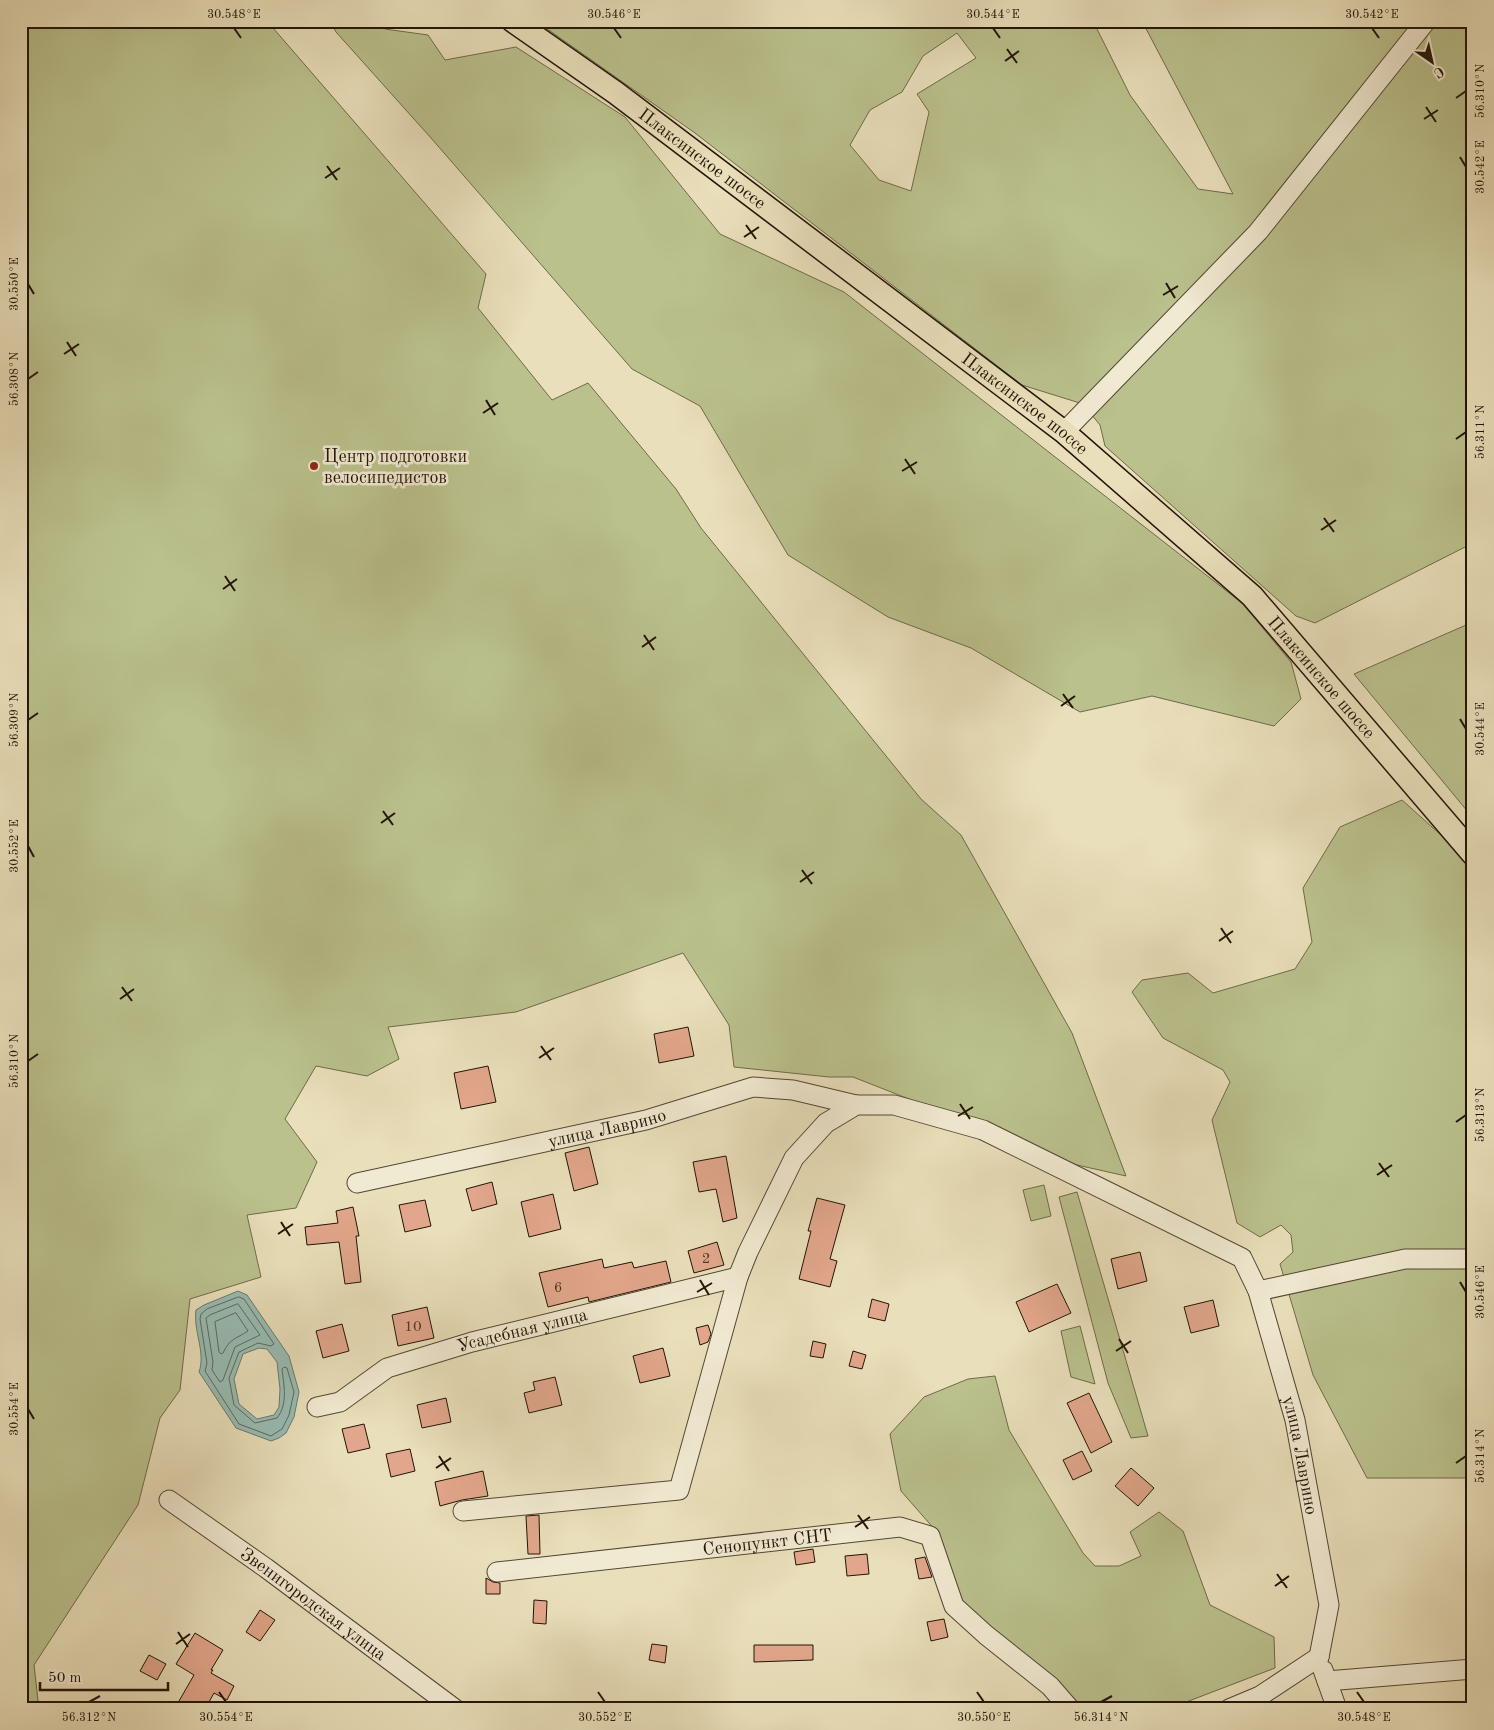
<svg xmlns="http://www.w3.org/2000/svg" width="1494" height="1730" font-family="'Old Standard TT',serif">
<rect width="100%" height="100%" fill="#e9dfba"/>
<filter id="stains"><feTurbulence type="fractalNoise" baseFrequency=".004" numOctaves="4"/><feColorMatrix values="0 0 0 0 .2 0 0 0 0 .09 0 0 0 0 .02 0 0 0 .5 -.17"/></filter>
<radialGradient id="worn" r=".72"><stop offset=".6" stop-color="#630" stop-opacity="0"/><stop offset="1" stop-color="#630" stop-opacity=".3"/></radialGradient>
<!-- green -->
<g fill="#bac18d" stroke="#6e6a4a" fill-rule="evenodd">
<path d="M21 21H267L486 274 478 308 552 400 588 383 676 489 701 528 921 799 961 835 1072 1033 1126 1176 1077 1165 853 1077H829L734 1067 729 1025 683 953 516 1012 388 1027 399 1059 367 1076 316 1066 285 1119 317 1162 296 1208 247 1215 261 1277 190 1299 180 1390 160 1418 138 1505 34 1665 39 1709H21Z"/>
<path d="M330 21H377L385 29 428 35 445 60 516 47 625 117 720 234 844 292 1242 603 1291 662 1301 699 1274 726 1152 696 1080 712 971 648 888 617 788 555 700 406 632 369 431 138 336 32Z"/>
<path d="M536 21H1093L1130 95 1198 189 1233 194 1142 21H1473V478L1471 479 1473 543 1315 623 1296 616 1105 446 1100 425 1083 404 1022 385 695 133ZM957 33 976 58 917 94 929 112 911 191 879 180 850 145 870 110 902 92 923 56Z"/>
<path d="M1473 622V818L1354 674Z"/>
<path d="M1402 800 1461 853 1473 869V1478H1367L1313 1375 1280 1264 1293 1252 1291 1235 1281 1225 1260 1237 1237 1223 1212 1120 1230 1082 1223 1070 1163 1038 1132 992 1142 980 1188 973 1213 993 1295 969 1312 942 1303 888 1340 827Z"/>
<path d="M1044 1185 1051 1216 1031 1221 1023 1190Z"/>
<path d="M1077 1192 1148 1436 1131 1438 1108 1383 1059 1197Z"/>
<path d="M1080 1326 1095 1384 1071 1377 1061 1331Z"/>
<path d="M995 1376 1009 1430 1083 1553 1095 1566H1119L1141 1556 1130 1532 1159 1512 1183 1531 1210 1605 1274 1637 1275 1668 1168 1709H1079L960 1603 936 1531 901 1491 890 1434 924 1397 968 1379Z"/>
</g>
<!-- water -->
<path fill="#97bcb3" stroke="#68796e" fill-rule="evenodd" d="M238 1291 247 1295 289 1356 299 1392 294 1417 286 1433 279 1438 271 1441 236 1428 199 1372C206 1352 193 1331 196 1310L204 1305ZM259 1348 267 1349 277 1362 280 1389 279 1407 274 1415 257 1419 239 1404 234 1379 243 1354Z"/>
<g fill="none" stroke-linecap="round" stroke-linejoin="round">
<!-- shore -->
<g stroke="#5c685c" stroke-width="1">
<path d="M239 1297 244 1299 274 1344 271 1346 258 1343 239 1352 229 1378 234 1405 255 1423 277 1418C288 1404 284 1386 282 1369L284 1367 287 1368 294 1392 289 1415 282 1429 271 1436 239 1424 205 1371 207 1363 200 1319 201 1314 207 1309Z"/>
<path d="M238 1304 260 1335 235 1347 223 1380 220 1382 212 1370 213 1362 206 1318 210 1315Z"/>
<path d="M236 1313 248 1331C236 1339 230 1338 223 1353L221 1354 219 1352 215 1322Z"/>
</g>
</g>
<!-- building -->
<g fill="#e1a68b" stroke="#221406">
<path d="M688 1027 694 1056 659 1063 654 1034Z"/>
<path d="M488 1066 496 1102 461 1109 454 1073Z"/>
<path d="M589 1147 598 1184 574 1191 565 1153Z"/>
<path d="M726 1156 737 1218 723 1222 716 1189 699 1192 693 1162Z"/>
<path d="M492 1182 497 1204 472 1211 466 1189Z"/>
<path d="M553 1194 561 1229 529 1237 521 1202Z"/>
<path d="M817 1198 845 1205 830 1259 837 1261 830 1287 799 1279 811 1231H808Z"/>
<path d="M425 1200 431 1226 405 1232 399 1205Z"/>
<path d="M353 1207 359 1236H356L361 1282 345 1284 339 1242 307 1245 305 1227 338 1223 336 1211Z"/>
<path d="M717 1242 724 1265 694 1273 688 1251Z"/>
<path d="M1140 1252 1147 1281 1118 1289 1111 1259Z"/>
<path d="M602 1259 604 1268 632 1262 634 1268 666 1261 671 1282 589 1302 588 1297 548 1307 539 1273Z"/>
<path d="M1057 1284 1071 1313 1029 1332 1016 1302Z"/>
<path d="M872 1299 889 1304 885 1321 868 1317Z"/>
<path d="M1213 1300 1219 1326 1191 1333 1184 1307Z"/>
<path d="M427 1307 434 1338 398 1346 392 1315Z"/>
<path d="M342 1324 349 1351 323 1358 316 1331Z"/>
<path d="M708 1325 711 1334 708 1342 700 1345 696 1328Z"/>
<path d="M813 1341 826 1344 823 1358 810 1356Z"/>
<path d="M663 1348 670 1376 640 1383 633 1356Z"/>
<path d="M853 1351 866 1355 862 1369 849 1366Z"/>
<path d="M555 1377 562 1405 529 1413 524 1393 535 1390 533 1382Z"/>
<path d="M1089 1393 1112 1442 1091 1453 1067 1403Z"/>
<path d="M446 1398 451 1422 422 1428 417 1405Z"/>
<path d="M364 1424 370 1448 348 1453 342 1429Z"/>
<path d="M410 1449 415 1471 391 1477 386 1454Z"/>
<path d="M1082 1451 1092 1471 1073 1480 1063 1460Z"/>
<path d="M1131 1468 1154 1488 1138 1506 1115 1486Z"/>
<path d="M483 1471 488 1496 462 1500 440 1506 435 1482Z"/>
<path d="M539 1515 540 1554H528L526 1516Z"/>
<path d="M813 1549 815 1562 796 1565 794 1552Z"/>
<path d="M867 1554 869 1574 847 1576 845 1556Z"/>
<path d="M925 1557 932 1577 919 1579 915 1559Z"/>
<path d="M486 1578 493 1582 500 1583V1594H486Z"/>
<path d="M534 1600 547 1601 546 1624 533 1623Z"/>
<path d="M260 1610 275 1620 260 1641 246 1632Z"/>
<path d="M944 1619 948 1637 931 1641 927 1622Z"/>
<path d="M195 1633 223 1650 211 1670H213L211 1673 234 1686 227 1700 214 1693 205 1709H192L179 1701 194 1675 176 1664Z"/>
<path d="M652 1644 667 1646 665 1663 649 1660Z"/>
<path d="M754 1645H813V1660L754 1662Z"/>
<path d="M149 1655 166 1664 157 1680 140 1671Z"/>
</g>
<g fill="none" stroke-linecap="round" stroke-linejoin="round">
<defs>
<g id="minor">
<path d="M1064 432 1258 232 1426 21"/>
<path id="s1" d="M357 1183 646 1120 753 1087 793 1090 856 1105"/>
<path d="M1258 1291 1405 1259H1473"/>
<path id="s2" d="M317 1407 340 1402 387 1368 472 1342 738 1277"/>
<path id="s3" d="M169 1500 266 1568 455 1709"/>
<path id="s4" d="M463 1511 679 1490 738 1277 748 1252 794 1158 826 1123 856 1105H894L983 1130 1242 1258 1258 1291 1295 1420 1329 1605 1319 1657"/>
<path id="s5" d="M497 1572 900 1527 930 1536 954 1606 986 1635 1050 1686 1070 1709"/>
<path d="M1323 1670 1337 1709"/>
<path d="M1327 1681 1473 1669"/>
<path d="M1229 1709 1260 1696 1319 1657"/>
</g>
<g id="major">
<path id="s6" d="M513 21 616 93 1064 432 1252 596 1473 854"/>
</g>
</defs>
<!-- minor casing -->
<use href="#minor" stroke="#544733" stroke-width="21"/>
<!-- major casing -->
<use href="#major" stroke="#221406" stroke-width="25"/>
<!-- minor -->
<use href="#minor" stroke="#f1ead2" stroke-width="19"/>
<!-- major -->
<use href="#major" stroke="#e9dfba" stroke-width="22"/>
</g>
<!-- ticks -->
<path fill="none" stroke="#221406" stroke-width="2" d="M234 28 241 38M614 28 621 38M993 28 1000 38M1372 28 1379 38M1007 49 1017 63M1005 61 1019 51M1456 98 1466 91M1426 107 1436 122M1424 119 1438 110M1460 157 1466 167M327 166 337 180M325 178 340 168M746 225 756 239M744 237 759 227M1166 283 1175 298M28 284 34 294M1163 295 1178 286M67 342 76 356M64 354 79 344M28 379 38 372M486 400 495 415M483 413 498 403M1456 439 1466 432M905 459 915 474M902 471 917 462M1324 518 1334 532M1321 530 1336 520M225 576 235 591M223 589 237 579M644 635 654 650M642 647 656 637M1063 694 1073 708M1061 706 1075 696M1460 719 1466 729M28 720 38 713M383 811 393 825M381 823 395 813M28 846 34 857M802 870 812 884M800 882 814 872M1221 928 1231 943M1219 941 1233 931M122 987 132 1001M120 999 134 989M541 1046 551 1060M539 1058 554 1048M28 1061 38 1054M960 1104 970 1119M958 1116 973 1107M1456 1122 1466 1115M1379 1163 1389 1177M1377 1175 1392 1165M281 1222 290 1236M278 1234 293 1224M700 1280 709 1295M1460 1282 1466 1292M697 1292 712 1283M1119 1339 1128 1353M1116 1351 1131 1341M28 1409 34 1419M439 1456 449 1471M1456 1463 1466 1456M436 1468 451 1458M858 1515 868 1529M855 1527 870 1517M1277 1574 1287 1588M1275 1586 1289 1576M178 1632 188 1647M176 1644 190 1634M219 1692 226 1702M598 1692 605 1702M977 1692 984 1702M1357 1692 1364 1702M89 1702 100 1696M1101 1702 1112 1696"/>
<!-- markers -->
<circle fill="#8f2418" stroke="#f1ead2" stroke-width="2" cx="314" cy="466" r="5"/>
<g text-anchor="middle" stroke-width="5" stroke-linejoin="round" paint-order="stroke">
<!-- number labels -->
<g font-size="15" fill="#523827">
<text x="706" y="1263">2</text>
<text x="558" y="1292">6</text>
<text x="413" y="1331">10</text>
</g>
<!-- street labels -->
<g font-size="18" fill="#221406" stroke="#f1ead2">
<text dy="6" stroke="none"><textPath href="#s6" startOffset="234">Плаксинское шоссе</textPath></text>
<text dy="6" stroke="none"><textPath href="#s6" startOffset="639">Плаксинское шоссе</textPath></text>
<text dy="6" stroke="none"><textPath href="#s6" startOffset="1044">Плаксинское шоссе</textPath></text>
<text dy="6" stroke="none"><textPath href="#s1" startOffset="256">улица Лаврино</textPath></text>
<text dy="6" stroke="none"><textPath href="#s2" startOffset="222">Усадебная улица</textPath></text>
<text dy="6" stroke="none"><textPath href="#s4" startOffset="1278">улица Лаврино</textPath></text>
<text dy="6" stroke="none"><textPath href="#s5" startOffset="272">Сенопункт СНТ</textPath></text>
<text dy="6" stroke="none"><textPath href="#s3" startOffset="178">Звенигородская улица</textPath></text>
</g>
<!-- poi labels -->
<g font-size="18" fill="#221406" stroke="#f1ead2" text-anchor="start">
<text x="324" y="462">Центр подготовки<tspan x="324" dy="21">велосипедистов</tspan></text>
</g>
</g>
<!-- margin -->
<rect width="1494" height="1730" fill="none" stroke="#e9dfba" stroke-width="55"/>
<!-- north arrow -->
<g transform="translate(1432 62) rotate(146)" stroke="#f1ead2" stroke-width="4" paint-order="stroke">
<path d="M0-4L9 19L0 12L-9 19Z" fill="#221406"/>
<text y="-8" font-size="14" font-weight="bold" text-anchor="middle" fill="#221406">С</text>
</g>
<!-- scale -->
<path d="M40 1682v8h128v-8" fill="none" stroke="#221406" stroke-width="2.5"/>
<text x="48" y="1682" font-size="15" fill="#221406" stroke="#f1ead2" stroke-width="4" paint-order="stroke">50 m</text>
<rect x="28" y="28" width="1438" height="1674" fill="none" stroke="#221406" stroke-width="2"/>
<g font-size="12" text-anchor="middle" fill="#221406">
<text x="234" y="18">30.548°E</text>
<text x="614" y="18">30.546°E</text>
<text x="993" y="18">30.544°E</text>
<text x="1372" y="18">30.542°E</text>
<text transform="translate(1480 91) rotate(-90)" y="4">56.310°N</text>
<text transform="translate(1480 167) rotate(-90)" y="4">30.542°E</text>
<text transform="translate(14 284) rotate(-90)" y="4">30.550°E</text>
<text transform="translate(14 379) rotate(-90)" y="4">56.308°N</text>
<text transform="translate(1480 432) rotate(-90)" y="4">56.311°N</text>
<text transform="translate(14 720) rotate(-90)" y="4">56.309°N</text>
<text transform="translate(1480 729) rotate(-90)" y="4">30.544°E</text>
<text transform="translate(14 846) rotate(-90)" y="4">30.552°E</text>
<text transform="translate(14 1061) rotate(-90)" y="4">56.310°N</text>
<text transform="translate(1480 1115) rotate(-90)" y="4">56.313°N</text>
<text transform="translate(1480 1292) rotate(-90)" y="4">30.546°E</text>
<text transform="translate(14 1409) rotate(-90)" y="4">30.554°E</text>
<text transform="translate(1480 1456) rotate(-90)" y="4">56.314°N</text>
<text x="89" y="1721">56.312°N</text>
<text x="226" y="1721">30.554°E</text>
<text x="605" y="1721">30.552°E</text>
<text x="984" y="1721">30.550°E</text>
<text x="1101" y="1721">56.314°N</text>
<text x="1364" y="1721">30.548°E</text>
</g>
<rect width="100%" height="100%" filter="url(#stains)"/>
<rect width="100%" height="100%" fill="url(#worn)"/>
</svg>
